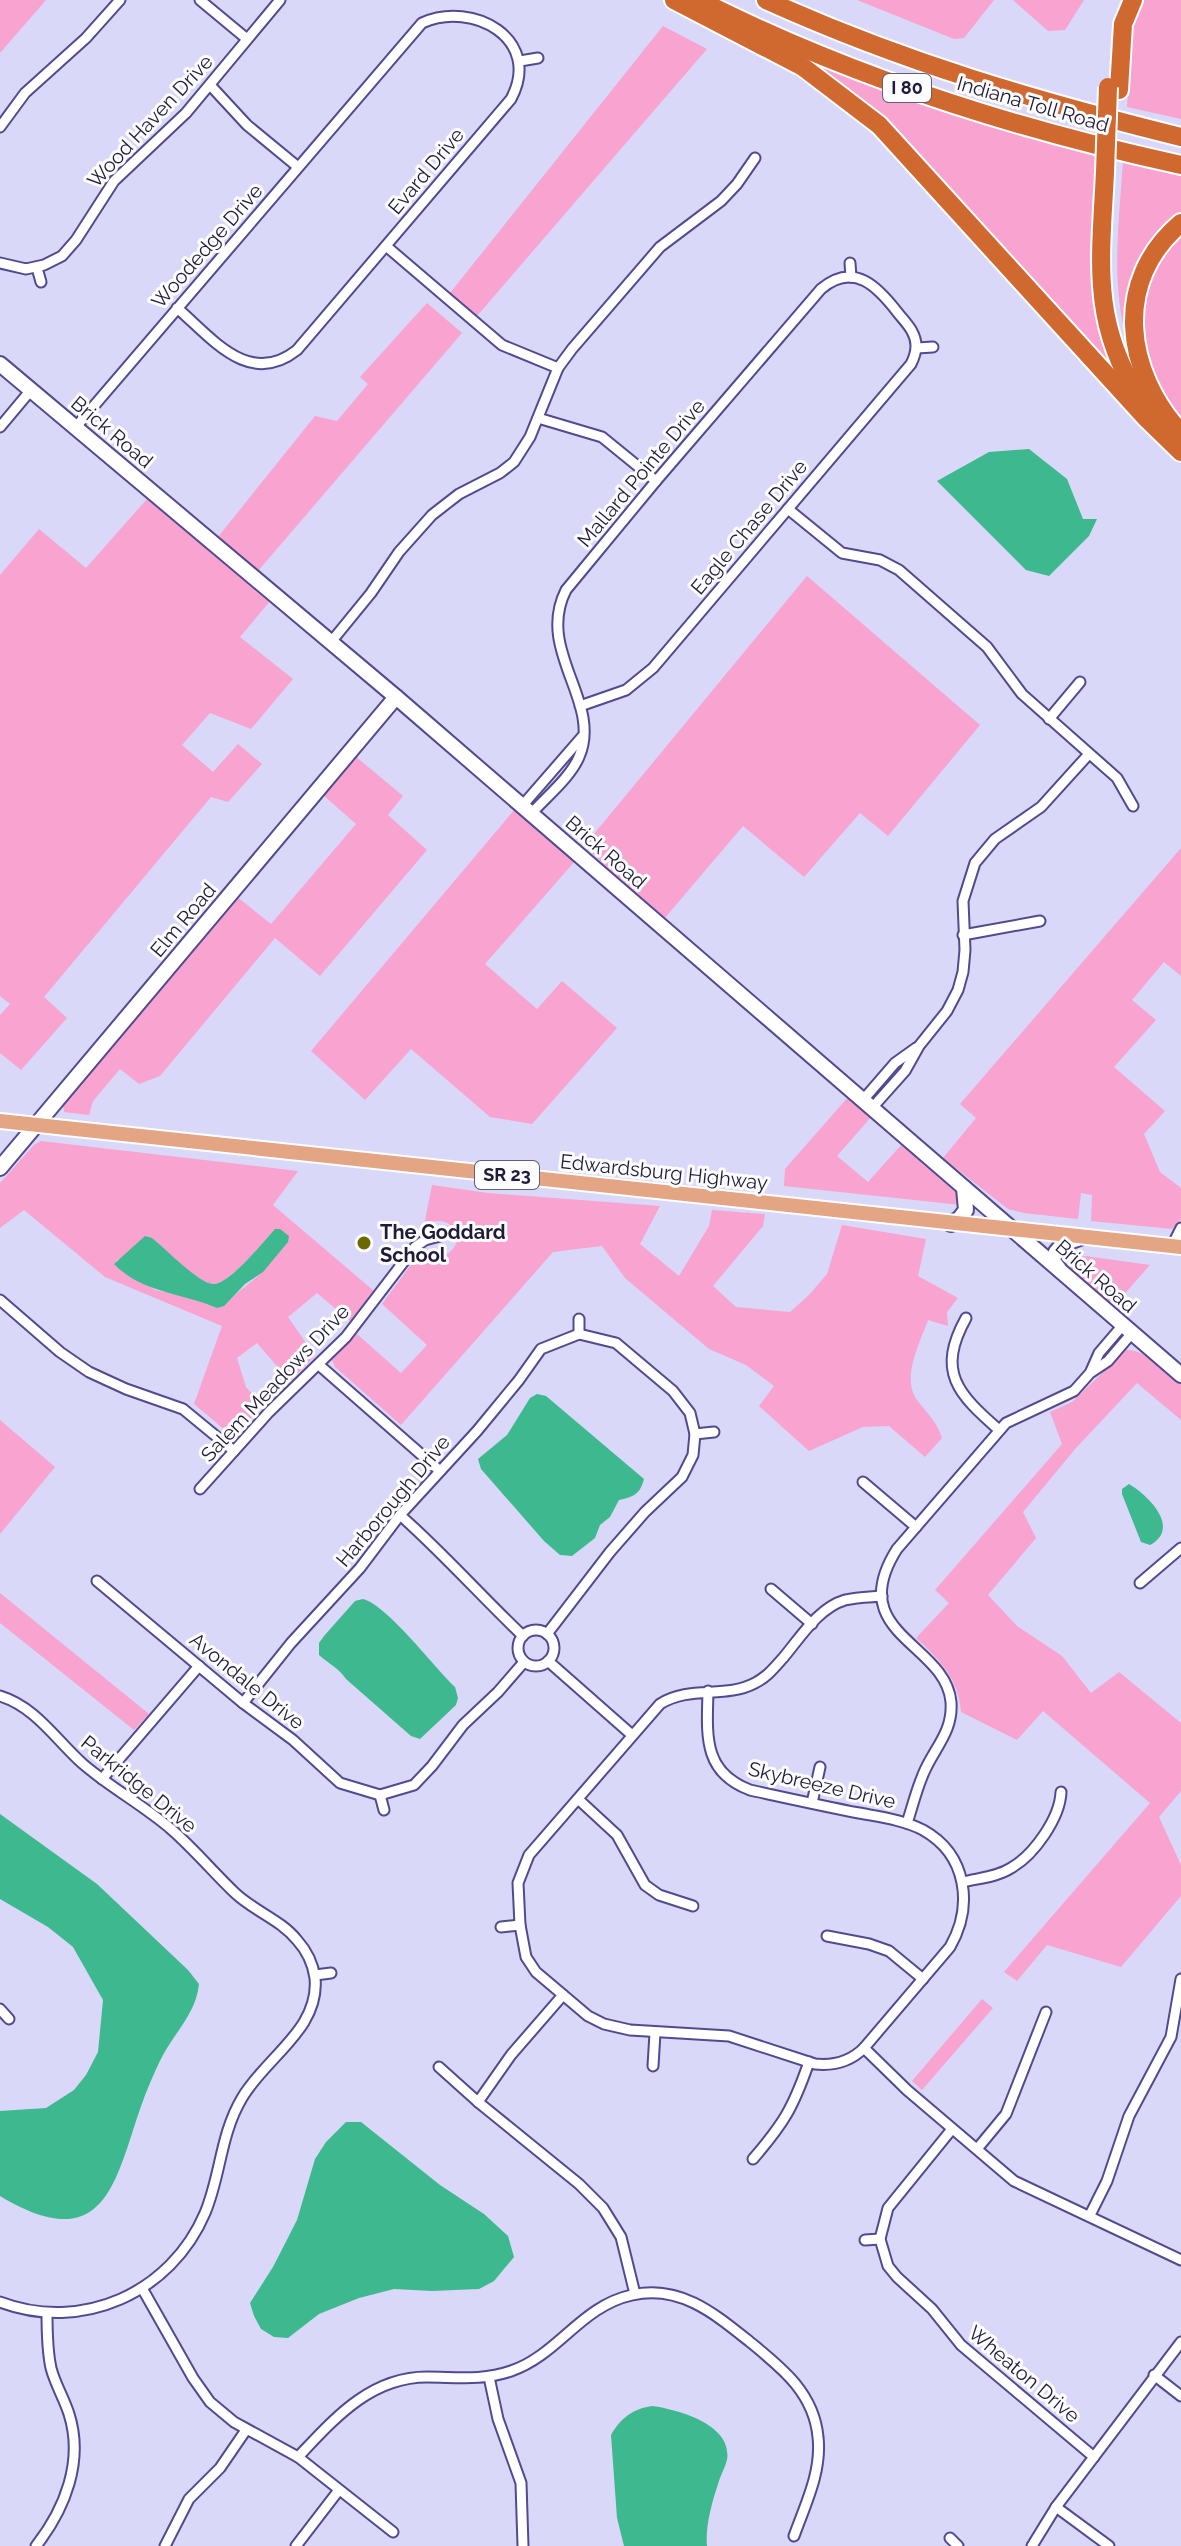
<svg xmlns="http://www.w3.org/2000/svg" width="1181" height="2546" font-family="Raleway,sans-serif">
<rect width="100%" height="100%" fill="#d9d8f8"/>
<!-- green -->
<g fill="#f8a3d0" fill-rule="evenodd">
<path d="M0 0H46L0 53Z"/>
<path d="M857 0H994L964 38 954 39Z"/>
<path d="M1013 0H1084L1065 30 1048 31Z"/>
<path d="M1143 0H1181V119L1127 107 1132 22Z"/>
<path d="M663 26 707 49 477 316 450 293Z"/>
<path d="M749 33C866 83 975 122 1098 155 1095 235 1083 304 1118 379L915 156Z"/>
<path d="M1123 161 1181 173V219L1159 240 1128 344C1110 284 1119 223 1123 161Z"/>
<path d="M1181 234V416C1130 359 1130 291 1181 234Z"/>
<path d="M427 303 462 333 258 571 218 537 315 416 337 421 368 384 360 377Z"/>
<path d="M147 499 271 600 240 637 293 679 251 729 210 713 182 745 213 772 238 744 262 764 228 802 211 797 44 997 67 1018 21 1070 0 1053V1015L10 1004 0 996V575L39 529 86 568Z"/>
<path d="M807 576 980 725 888 836 860 813 804 877 743 826 664 919 584 846Z"/>
<path d="M355 756 403 796 388 815 427 850 320 976 275 938 160 1076 139 1084 120 1069 93 1101 89 1115 64 1112 63 1103 236 896 271 924 356 824 322 794Z"/>
<path d="M515 809 575 861 485 964 537 1009 562 981 617 1028 532 1124 490 1117 411 1049 365 1100 311 1051Z"/>
<path d="M1181 848V976L1164 962 1132 1000 1156 1020 1114 1067 1165 1111 1144 1134 1160 1172 1181 1188V1219L1172 1229 1091 1221 1092 1195 1081 1193 1078 1219 1024 1213 1008 1209 943 1158 976 1118 960 1104Z"/>
<path d="M849 1096 872 1116 837 1156 868 1182 903 1143 959 1193 961 1205 784 1186 785 1169Z"/>
<path d="M41 1141 298 1171 273 1205 374 1291 350 1321 317 1293 288 1317 315 1356 290 1381 257 1343 237 1358 246 1387 262 1405 236 1435H231L194 1404 222 1326 105 1277 24 1210 0 1228V1183L34 1145ZM275 1229C271 1241 270 1263 262 1272 260 1275 220 1307 218 1308L200 1299 155 1290 116 1261 152 1238C165 1248 197 1283 213 1284 229 1285 264 1241 275 1229Z"/>
<path d="M432 1185 488 1193 660 1206 640 1244 679 1276 709 1226 712 1210 765 1214 763 1226 713 1286 736 1307 790 1312 809 1295 827 1274 842 1225 926 1239 918 1276 958 1298 947 1312 948 1326 928 1320C920 1343 901 1378 917 1400 927 1413 937 1422 942 1438L925 1457 889 1426 863 1427 809 1451 759 1406 774 1386 746 1365 709 1349 625 1278 602 1246 553 1252 401 1425 335 1367 332 1360 357 1334 401 1373 427 1345 382 1304 418 1255 423 1252C439 1257 449 1259 457 1242 457 1222 440 1216 424 1225Z"/>
<path d="M1078 1255 1150 1265 1113 1307 1071 1270 1068 1263 1071 1258Z"/>
<path d="M1126 1350C1146 1349 1167 1372 1181 1384V1420L1137 1383 1076 1448 1023 1512 1036 1538 988 1595 1017 1626 1062 1656 1091 1693 1119 1672 1181 1723V1791L1159 1817 1181 1865V1896L1121 1967 1047 1945 1017 1981 1004 1972 1150 1803 1043 1711 1017 1740 961 1712C959 1679 939 1659 916 1638L949 1603 935 1590 1062 1444 1050 1412 1072 1402Z"/>
<path d="M0 1420 55 1467 0 1534Z"/>
<path d="M0 1593 149 1714 134 1730 0 1623Z"/>
<path d="M982 1999 993 2008 922 2090 912 2081Z"/>
</g>
<!-- water -->
<g fill="#3eb88f">
<path d="M1029 449 1067 479 1083 519H1097L1089 536 1049 576 1026 570 937 481 989 452Z"/>
<path d="M275 1229H280L289 1236 288 1242 263 1272 245 1284 224 1306 217 1308C183 1293 142 1293 114 1264L145 1236 152 1238C165 1248 198 1283 213 1284 229 1285 264 1241 275 1229Z"/>
<path d="M537 1394 546 1396 644 1479C640 1494 634 1497 619 1500L610 1517 600 1525 595 1538 572 1556 560 1555 544 1541 481 1469 478 1459 507 1435 530 1398Z"/>
<path d="M1129 1484C1149 1496 1181 1528 1150 1545L1141 1542 1122 1494V1489Z"/>
<path d="M363 1599C387 1605 434 1667 455 1687L458 1698 456 1705 420 1739 411 1736 346 1679C339 1668 329 1664 319 1655V1643L324 1636 355 1601Z"/>
<path d="M0 1814 97 1884 188 1970 199 1984C196 2013 176 2031 163 2055 158 2064 154 2074 150 2083 116 2162 117 2266 0 2196V2111L46 2108 74 2090 86 2075 98 2052 103 2000 73 1947 48 1927 0 1899Z"/>
<path d="M346 2122H361L440 2185 484 2214 508 2236 514 2257 494 2281 479 2289 432 2291 394 2289 359 2298 319 2314 288 2338 274 2337 261 2329 254 2316 250 2303 273 2267 297 2220 315 2159 326 2142Z"/>
<path d="M653 2406C678 2410 733 2424 727 2460 725 2468 720 2476 718 2484 712 2502 705 2527 707 2546H624L617 2518 611 2435C620 2419 633 2408 653 2406Z"/>
</g>
<g fill="none" stroke-linecap="round" stroke-linejoin="round">
<defs>
<g id="street">
<path d="M200 0 247 39"/>
<path d="M520 61 538 58"/>
<path d="M210 85 247 125 298 167"/>
<path d="M0 127 25 93 86 38 120 0"/>
<path d="M386 246 502 345 558 368"/>
<path d="M0 263 26 269 44 265 62 256 76 240 114 181 186 113 280 0"/>
<path d="M850 263 851 277"/>
<path d="M37 268 41 282"/>
<path d="M917 348 933 347"/>
<path d="M538 418 602 437 656 481"/>
<path d="M0 427 31 390"/>
<path d="M75 428 422 23C473 0 543 39 511 99L297 350C249 388 212 338 177 308"/>
<path d="M788 509 842 553 880 560 899 570 987 647 1022 694 1117 778 1133 806"/>
<path d="M331 642 371 593 399 552 432 515 459 494 500 473 514 462 530 437 558 368 572 349 660 247 721 201 737 184 755 158"/>
<path d="M1049 719 1080 682"/>
<path d="M522 806 582 737"/>
<path d="M531 814C546 797 570 778 579 757 603 702 535 651 566 590L656 481 821 289C854 261 878 287 898 313 906 323 916 332 916 346 916 352 914 358 911 364L653 668 626 690 580 706"/>
<path d="M963 935 1040 921"/>
<path d="M863 1100 895 1063 916 1048"/>
<path d="M872 1108 905 1071 919 1046 947 1011 958 990 963 972 965 950 963 901 975 863 995 839 1041 807 1089 754"/>
<path d="M1172 1246 1181 1228"/>
<path d="M0 1300 60 1352 89 1372 126 1389 183 1409 234 1451"/>
<path d="M966 1318C936 1372 958 1394 999 1430"/>
<path d="M579 1334V1319"/>
<path d="M319 1365 440 1471"/>
<path d="M1091 1371 1099 1353 1123 1325"/>
<path d="M695 1434 714 1432"/>
<path d="M863 1482 916 1527"/>
<path d="M200 1489 269 1412 346 1337 415 1247 425 1240 440 1236"/>
<path d="M400 1515C443 1553 481 1596 523 1636"/>
<path d="M97 1581 243 1703 293 1740 340 1783 380 1795"/>
<path d="M1140 1583 1181 1548"/>
<path d="M771 1589 812 1624"/>
<circle cx="536" cy="1648" r="18"/>
<path d="M547 1634 610 1552 645 1512 682 1477 693 1455 695 1434 690 1413 673 1391 616 1343 579 1334"/>
<path d="M548 1661 632 1735"/>
<path d="M708 1691C707 1734 702 1772 750 1790 787 1798 823 1806 859 1813 880 1817 904 1820 923 1830 968 1855 973 1907 950 1947L864 2048C850 2062 834 2066 815 2064L729 2036 630 2030 604 2024 588 2016 536 1972 526 1957 520 1925 518 1883 529 1855 660 1704C690 1685 725 1699 755 1683 767 1677 774 1668 783 1658 800 1638 818 1608 845 1600 857 1597 870 1597 882 1596"/>
<path d="M0 1696C36 1707 56 1740 83 1764 111 1788 143 1805 171 1829 194 1849 213 1872 235 1893 254 1911 281 1920 297 1940 307 1951 313 1964 315 1978 320 2029 266 2057 242 2098 220 2135 221 2175 205 2213 171 2293 82 2333 0 2302"/>
<path d="M243 1703 291 1643 360 1568 400 1515 477 1431 519 1380 541 1349 579 1334"/>
<path d="M102 1779 199 1666"/>
<path d="M380 1795 414 1785 432 1766 463 1725 498 1692 524 1662"/>
<path d="M380 1795 384 1810"/>
<path d="M578 1799 617 1835 645 1885 659 1895 693 1906"/>
<path d="M812 1803 820 1767"/>
<path d="M907 1823C913 1805 917 1787 925 1770 936 1746 953 1731 951 1702 946 1643 843 1634 897 1549L1006 1423 1074 1391 1090 1373 1108 1361 1132 1333"/>
<path d="M963 1882C979 1878 997 1877 1011 1868 1034 1855 1060 1818 1061 1792"/>
<path d="M501 1927 520 1925"/>
<path d="M827 1936 869 1944 889 1951 923 1979"/>
<path d="M315 1975 331 1973"/>
<path d="M0 2009 9 2019"/>
<path d="M864 2048 907 2090 1014 2181 1181 2260"/>
<path d="M653 2066 655 2033"/>
<path d="M439 2067 478 2102 579 2184 603 2208 621 2237 635 2294"/>
<path d="M478 2102 511 2055 563 1995"/>
<path d="M952 2129 888 2208 880 2239 888 2266 897 2277 932 2309 961 2345 1094 2457"/>
<path d="M977 2149 1006 2114 1046 2012"/>
<path d="M753 2159C784 2123 793 2108 809 2062"/>
<path d="M1090 2215 1107 2181 1129 2116 1171 2037 1181 1979"/>
<path d="M865 2240 880 2239"/>
<path d="M142 2288 193 2378 210 2402 234 2422 298 2457 393 2532"/>
<path d="M1154 2375 1181 2396"/>
<path d="M489 2377 498 2419 521 2483 523 2546"/>
<path d="M298 2457C334 2419 370 2377 427 2377 456 2377 482 2381 511 2371 558 2355 581 2306 632 2295 680 2284 715 2314 750 2342 782 2368 814 2393 818 2437 822 2472 805 2505 794 2536"/>
<path d="M1056 2507 1109 2546"/>
<path d="M950 2538 958 2546"/>
<path d="M36 2546C65 2509 84 2461 69 2414 64 2398 55 2384 51 2368 47 2350 47 2331 47 2313"/>
<path d="M165 2546 189 2499 220 2468 246 2430"/>
<path d="M296 2546 339 2490"/>
<path d="M1032 2546 1056 2507 1181 2342"/>
</g>
<g id="secondary">
<path d="M0 364 396 697 1181 1375"/>
<path d="M0 1168 396 697"/>
<path d="M951 1224 960 1218 966 1210 964 1188"/>
<path d="M1059 1269 1053 1261C1054 1246 1070 1241 1083 1237"/>
</g>
<path id="primary" d="M0 1121 1181 1247"/>
<g id="highway">
<path d="M674 0 803 67 879 125 1145 417 1181 452"/>
<path d="M766 0C903 62 1036 101 1181 137"/>
<path d="M701 1C852 77 1015 129 1181 165"/>
<path d="M1119 90 1123 24 1133 0"/>
<path d="M1105 172C1101 257 1090 321 1139 397"/>
<path d="M1181 223C1112 281 1125 372 1181 433"/>
<path d="M1138 381 1166 417"/>
</g>
</defs>
<!-- street casing -->
<use href="#street" stroke="#524a8f" stroke-width="13"/>
<!-- secondary casing -->
<use href="#secondary" stroke="#524a8f" stroke-width="18"/>
<!-- primary casing -->
<use href="#primary" stroke="#fff" stroke-width="18"/>
<!-- highway casing -->
<use href="#highway" stroke="#fff" stroke-width="22"/>
<!-- street -->
<use href="#street" stroke="#fff" stroke-width="9"/>
<!-- secondary -->
<use href="#secondary" stroke="#fff" stroke-width="14"/>
<!-- primary -->
<use href="#primary" stroke="#e3a583" stroke-width="14"/>
<!-- highway -->
<use href="#highway" stroke="#d06930" stroke-width="18"/>
<defs>
<path id="highway-bridge" d="M1105 172 1108 87"/>
</defs>
<!-- highway-bridge casing -->
<use href="#highway-bridge" stroke="#fff" stroke-width="22" stroke-linecap="butt"/>
<!-- highway-bridge -->
<use href="#highway-bridge" stroke="#d06930" stroke-width="18"/>
</g>
<!-- markers -->
<circle fill="#6c6700" stroke="#fcfcfc" stroke-width="3" cx="364" cy="1243" r="8"/>
<g text-anchor="middle" stroke-width="6" stroke-linejoin="round" paint-order="stroke">
<!-- shield labels -->
<g fill="#fcfcfc" stroke="#615f74" stroke-width="2">
<rect x="883" y="74" width="48" height="28" rx="6"/>
<rect x="475" y="1161" width="64" height="28" rx="6"/>
</g>
<g font-size="18" font-weight="bold" fill="#1f1c39">
<text x="907" y="94">I 80</text>
<text x="507" y="1181">SR 23</text>
</g>
<!-- street labels -->
<g font-size="20" fill="#1f1c39" stroke="#fcfcfc">
<text transform="translate(1033 104) rotate(16)" y="7">Indiana Toll Road</text>
<text transform="translate(150 121) rotate(-47)" y="7">Wood Haven Drive</text>
<text transform="translate(426 171) rotate(-50)" y="7">Evard Drive</text>
<text transform="translate(207 246) rotate(-49)" y="7">Woodedge Drive</text>
<text transform="translate(112 432) rotate(40)" y="7">Brick Road</text>
<text transform="translate(641 473) rotate(-50)" y="7">Mallard Pointe Drive</text>
<text transform="translate(749 527) rotate(-50)" y="7">Eagle Chase Drive</text>
<text transform="translate(606 852) rotate(41)" y="7">Brick Road</text>
<text transform="translate(183 920) rotate(-50)" y="7">Elm Road</text>
<text transform="translate(664 1172) rotate(6)" y="7">Edwardsburg Highway</text>
<text transform="translate(1096 1276) rotate(41)" y="7">Brick Road</text>
<text transform="translate(275 1383) rotate(-47)" y="7">Salem Meadows Drive</text>
<text transform="translate(393 1501) rotate(-50)" y="7">Harborough Drive</text>
<text transform="translate(247 1681) rotate(39)" y="7">Avondale Drive</text>
<text transform="translate(139 1784) rotate(39)" y="7">Parkridge Drive</text>
<text transform="translate(822 1785) rotate(13)" y="7">Skybreeze Drive</text>
<text transform="translate(1024 2374) rotate(40)" y="7">Wheaton Drive</text>
</g>
<!-- poi labels -->
<g font-size="20" font-weight="bold" fill="#1f1c39" stroke="#fcfcfc" text-anchor="start">
<text x="380" y="1239">The Goddard<tspan x="380" dy="23">School</tspan></text>
</g>
</g>
</svg>
